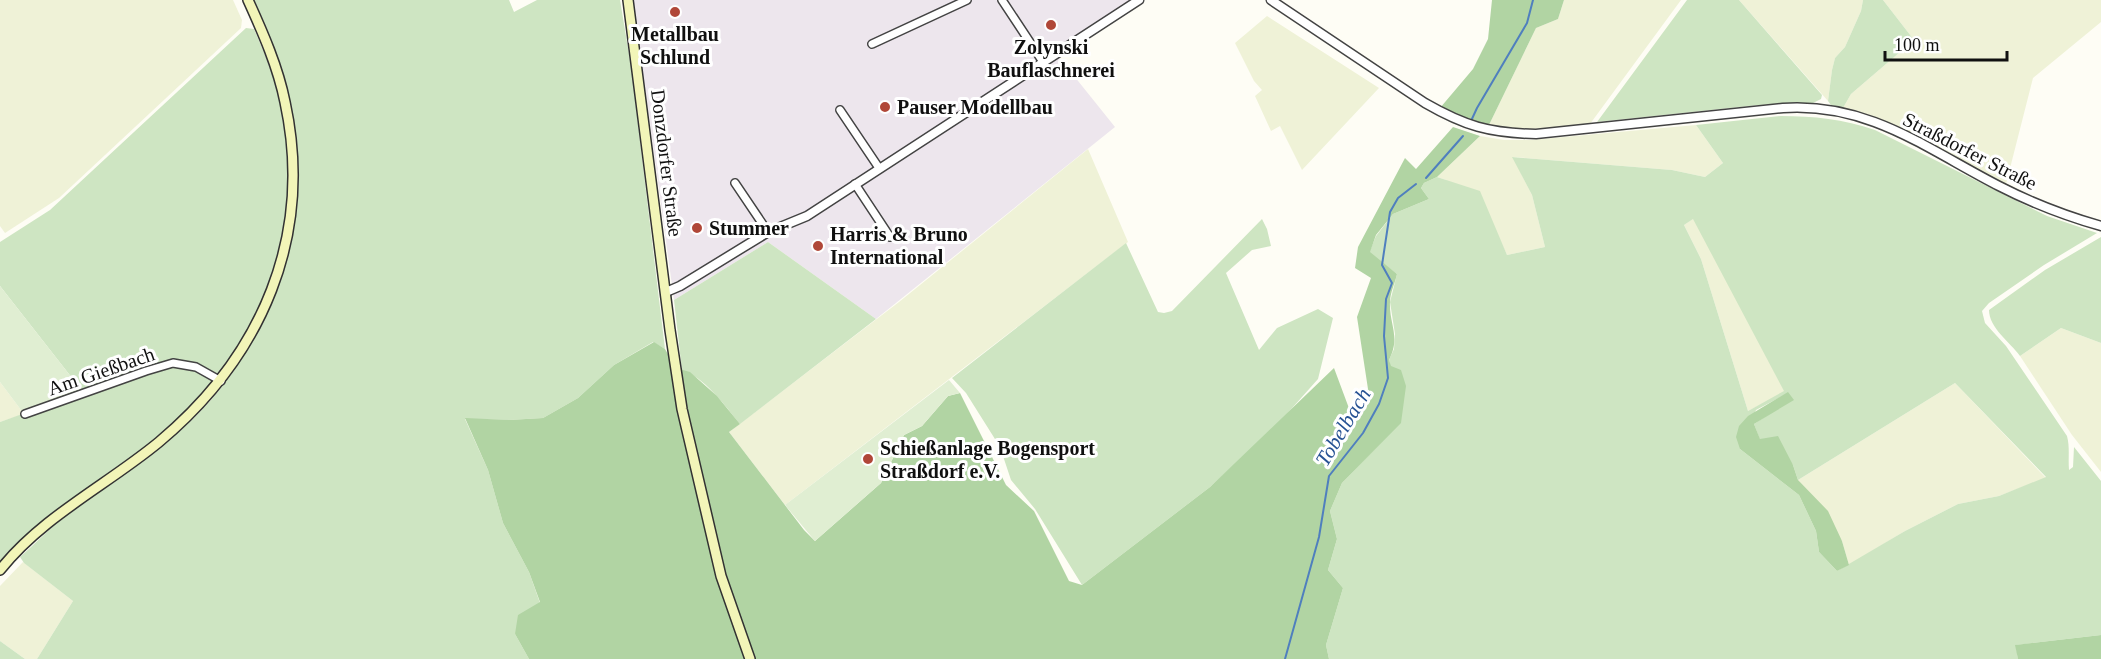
<svg xmlns="http://www.w3.org/2000/svg" width="2101" height="659" font-family="Georgia,serif">
<rect width="100%" height="100%" fill="#fefdf5"/>
<!-- industrial -->
<path fill="#ede6ed" d="M633 0H1131L1054 51 1115 127 876 319 768 242 674 300Z"/>
<!-- farmland -->
<g fill="#eff2d7">
<path d="M0 0H233L242 20 241 28 59 198 5 233 0 226Z"/>
<path d="M1564 0H1681L1590 124 1521 130 1488 127 1536 28 1558 19Z"/>
<path d="M1739 0H1863L1861 11 1845 47 1835 58 1832 70 1828 101Z"/>
<path d="M1883 0H2101V22L2033 78 2006 184 1870 115 1843 108 1851 94 1914 40Z"/>
<path d="M1267 16 1379 88 1302 170 1280 126 1271 131 1255 96 1262 90 1254 81 1235 43Z"/>
<path d="M1696 125 1723 163 1705 177 1672 170 1513 157 1532 195 1545 247 1507 255 1498 236 1446 180 1437 177 1480 136 1504 140H1530Z"/>
<path d="M1088 149 1128 242 785 505 729 432 899 302Z"/>
<path d="M1694 218 1785 392 1748 411 1701 259 1684 225Z"/>
<path d="M2061 328 2101 343V472L2072 435 2020 356Z"/>
<path d="M0 382 24 414 0 422Z"/>
<path d="M1955 383 2046 478 1999 496 1958 504 1905 531 1849 565 1842 541 1798 480Z"/>
<path d="M23 562 73 601 37 659H25L0 641V586Z"/>
</g>
<!-- green -->
<g fill="#cee5c2" fill-rule="evenodd">
<path d="M251 0H509L514 12 537 0H620L631 66 665 349 653 342 614 365 578 398 543 418 509 420 465 419 488 470 503 523 529 572 540 603 515 634 529 659H37L73 601 24 563 20 557C35 544 49 529 64 517 108 485 155 456 194 418 270 343 313 226 293 119 286 78 266 39 251 0Z"/>
<path d="M1687 0H1739L1822 95 1821 99 1813 103 1759 105 1597 122Z"/>
<path d="M1863 0H1883L1914 40 1851 94 1843 108 1831 105 1828 101 1832 70 1835 58 1845 47 1861 11Z"/>
<path d="M246 28 254 29C267 58 278 87 284 119 303 220 266 324 199 400 177 425 149 445 124 465 83 498 41 531 0 564V422L83 392 0 286V242L50 210Z"/>
<path d="M1781 116C1814 116 1843 119 1875 130L2047 216 2097 233 2044 265 1989 303 1982 311 1985 323 2006 346 2067 436C2070 447 2068 458 2069 470L2073 467 2074 447 2101 481V635L2016 645 2018 659H1329L1326 645 1343 588 1328 570 1337 539 1330 511 1342 483 1400 423 1389 360 1394 349 1395 334 1390 302 1397 274 1369 253 1376 236 1393 214 1429 199 1421 188 1424 183 1437 177 1480 191 1507 255 1545 247 1532 195 1512 157 1672 170 1705 177 1723 163 1696 125ZM1693 219 1784 391 1748 411 1701 259 1684 225ZM1955 383 2046 477 1999 496 1958 504 1905 531 1837 571 1819 552 1816 531 1799 495 1740 449 1756 410 1788 393 1771 413 1754 424 1760 440 1793 465 1798 480Z"/>
<path d="M1262 219 1267 229 1271 246 1252 250 1226 273 1259 350 1277 328 1318 309 1333 318 1318 379 1277 425 1210 487 1082 585 1035 509 1011 480 1000 447 966 393 952 378 1126 243 1158 312 1164 313 1172 311Z"/>
<path d="M2101 237V343L2061 328 2020 356C2010 342 1989 328 1989 310L2045 270Z"/>
<path d="M768 242 876 319 740 424C726 407 703 375 682 371L674 300Z"/>
<path d="M0 641 25 659H0Z"/>
</g>
<!-- forest -->
<g fill="#b1d4a3">
<path d="M1492 0H1564L1558 19 1536 28 1488 127 1440 108 1473 69 1488 39Z"/>
<path d="M1453 127 1480 136 1437 177 1424 183 1421 188 1429 199 1393 214 1376 235 1370 252 1397 274C1395 283 1390 293 1390 302 1389 325 1401 337 1389 360L1391 366 1401 370 1406 386 1401 423 1342 483 1330 511 1337 539 1328 570 1343 588 1326 645 1329 659H529L515 634 518 615 540 602 529 572 503 523 488 470 465 418 509 420 543 418 578 398 614 365 654 342 665 349 676 368 690 372 717 396 740 424 729 432 804 530 815 541 881 483 904 435 922 426 948 396 960 393 1006 485 1034 511 1069 581 1082 585 1210 487 1334 368 1350 411 1368 389 1357 317 1371 278 1355 268 1358 247 1405 158 1416 169Z"/>
<path d="M1788 392 1794 400 1754 424 1760 439 1778 436 1793 465 1798 480 1828 511 1842 541 1849 565 1837 571 1819 552 1816 531 1799 495 1740 449 1736 437 1739 426 1748 416Z"/>
<path d="M2101 635V659H2018L2015 645Z"/>
</g>
<!-- pitch -->
<g fill="#e0eed2">
<path d="M0 286 83 392 24 414 0 382Z"/>
<path d="M949 380 960 393 948 396 922 426 904 435 881 483 815 541 785 505Z"/>
</g>
<g fill="none" stroke-linecap="round" stroke-linejoin="round">
<!-- stream -->
<g stroke="#4f7fbe" stroke-width="2">
<path d="M1471 121 1477 108 1527 23 1533 0"/>
<path d="M1426 178 1463 136"/>
<path d="M1285 659 1319 537 1329 476 1363 433 1379 404 1388 378 1384 336 1386 299 1392 283 1382 265 1390 212 1398 198 1416 184"/>
</g>
<defs>
<g id="minor">
<path d="M1002 0 1043 62"/>
<path d="M872 44 967 0"/>
<path d="M840 110 879 168"/>
<path d="M735 183 768 232"/>
<path d="M855 184 890 237"/>
<path d="M25 414 146 371 173 363 196 367 221 381"/>
</g>
<g id="tertiary">
<path d="M1271 0 1425 103C1465 126 1489 133 1536 134L1783 108C1868 102 1927 149 1999 186 2032 203 2066 216 2101 226"/>
<path d="M666 292 680 286 768 232 807 216 1139 0"/>
</g>
<g id="secondary">
<path d="M628 0 670 330 682 409 721 576 750 659"/>
<path d="M0 570C43 516 107 485 159 442 262 356 314 236 285 102 278 67 263 33 248 0"/>
</g>
</defs>
<!-- minor casing -->
<use href="#minor" stroke="#434343" stroke-width="10"/>
<!-- tertiary casing -->
<use href="#tertiary" stroke="#434343" stroke-width="11"/>
<!-- secondary casing -->
<use href="#secondary" stroke="#323232" stroke-width="12"/>
<!-- minor -->
<use href="#minor" stroke="#fff" stroke-width="7"/>
<!-- tertiary -->
<use href="#tertiary" stroke="#fff" stroke-width="8"/>
<!-- secondary -->
<use href="#secondary" stroke="#f2f5b8" stroke-width="9"/>
</g>
<!-- markers -->
<g fill="#b04738" stroke="#fff" stroke-width="2">
<circle cx="675" cy="12" r="6"/>
<circle cx="1051" cy="25" r="6"/>
<circle cx="885" cy="107" r="6"/>
<circle cx="697" cy="228" r="6"/>
<circle cx="818" cy="246" r="6"/>
<circle cx="868" cy="459" r="6"/>
</g>
<g text-anchor="middle" stroke-width="6" stroke-linejoin="round" paint-order="stroke">
<!-- poi labels -->
<g font-size="20" font-weight="bold" fill="#101010" stroke="#fff" text-anchor="start">
<text x="675" y="41" text-anchor="middle">Metallbau<tspan x="675" dy="23">Schlund</tspan></text>
<text x="1051" y="54" text-anchor="middle">Zolynski<tspan x="1051" dy="23">Bauflaschnerei</tspan></text>
<text x="897" y="114">Pauser Modellbau</text>
<text x="709" y="235">Stummer</text>
<text x="830" y="241">Harris &amp; Bruno<tspan x="830" dy="23">International</tspan></text>
<text x="880" y="455">Schießanlage Bogensport<tspan x="880" dy="23">Straßdorf e.V.</tspan></text>
</g>
<!-- street labels -->
<g font-size="20" fill="#101010" stroke="#fff">
<text transform="translate(1970 151) rotate(27)" y="7">Straßdorfer Straße</text>
<text transform="translate(667 163) rotate(83)" y="7">Donzdorfer Straße</text>
<text transform="translate(101 371) rotate(-19)" y="7">Am Gießbach</text>
</g>
<!-- water labels -->
<g font-size="21" font-style="italic" fill="#285394" stroke="#fff">
<text transform="translate(1343 427) rotate(-59)" y="7">Tobelbach</text>
</g>
</g>
<!-- scale -->
<path d="M1885 51v9h122v-9" fill="none" stroke="#101010" stroke-width="3"/>
<text x="1894" y="51" font-size="18" fill="#101010" stroke="#ffffff" stroke-width="4.5" paint-order="stroke">100 m</text>
</svg>
